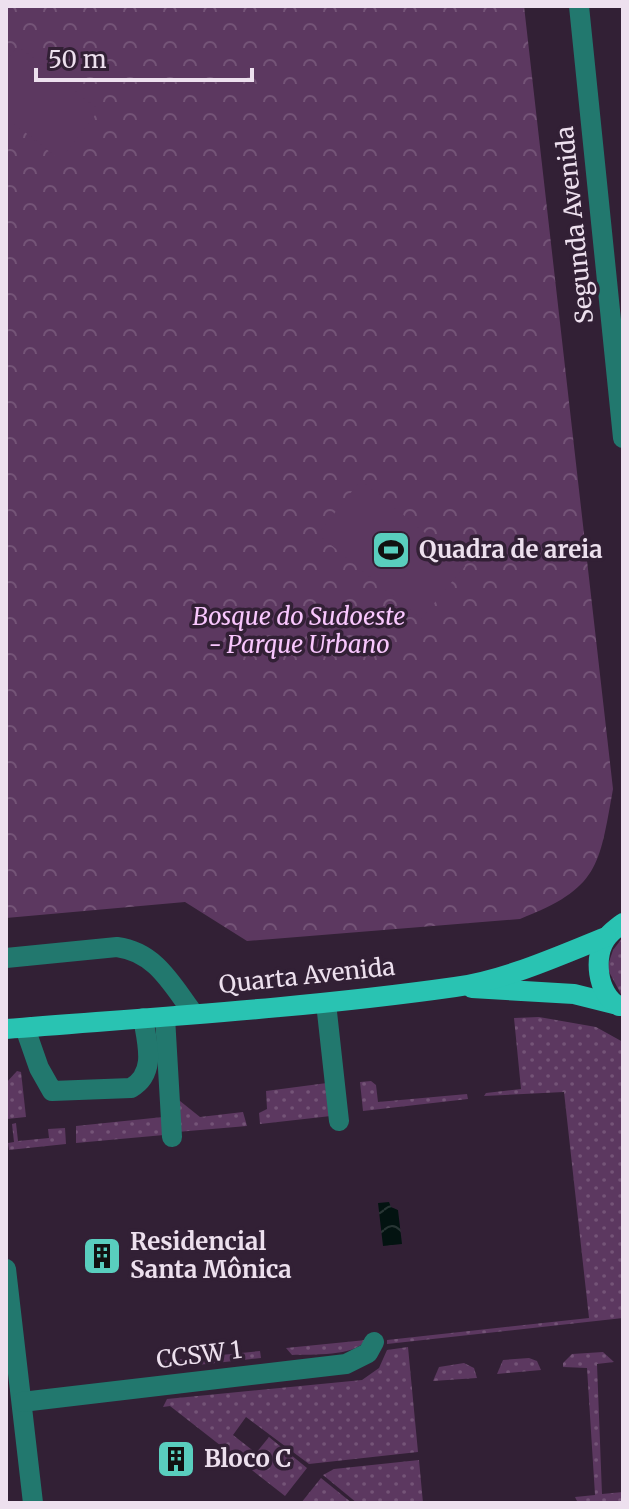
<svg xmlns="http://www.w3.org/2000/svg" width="629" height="1509" font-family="Merriweather,serif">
<defs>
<pattern id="grass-dots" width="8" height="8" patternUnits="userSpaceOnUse" patternTransform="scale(2)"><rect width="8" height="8" fill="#5c3860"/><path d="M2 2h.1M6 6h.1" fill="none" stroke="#745477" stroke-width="1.8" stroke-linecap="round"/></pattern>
<pattern id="park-crowns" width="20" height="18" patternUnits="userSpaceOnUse" patternTransform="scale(2)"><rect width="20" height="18" fill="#5c3860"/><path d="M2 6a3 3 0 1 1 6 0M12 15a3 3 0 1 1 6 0" fill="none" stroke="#745477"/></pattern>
<pattern id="water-waves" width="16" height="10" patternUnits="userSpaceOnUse" patternTransform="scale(2)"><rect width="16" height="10" fill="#031311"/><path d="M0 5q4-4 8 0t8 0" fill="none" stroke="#283534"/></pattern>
</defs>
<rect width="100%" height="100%" fill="#322035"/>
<!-- grass -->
<g fill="url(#grass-dots)">
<path d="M623 937V998L607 968 613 950Z"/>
<path d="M539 1017 596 1027 623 1042V1318L387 1344V1340L589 1318 564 1092 484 1096 486 1093 521 1089 514 1018Z"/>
<path d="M17 1071 21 1072 26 1117 7 1119 6 1083Z"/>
<path d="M371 1081 376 1085 378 1102 467 1094 468 1099 363 1111 360 1082Z"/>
<path d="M327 1083 331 1116 260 1124 259 1113 267 1109 266 1091Z"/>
<path d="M175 1097 200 1117 243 1112 247 1126 177 1132Z"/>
<path d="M163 1117 164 1135 76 1143V1126Z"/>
<path d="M16 1123 18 1141 49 1138 48 1129 65 1128 66 1144 9 1150 8 1143 14 1142 12 1124Z"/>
<path d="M366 1340C354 1357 312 1354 292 1355L286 1348Z"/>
<path d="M408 1347 418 1452 309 1464 246 1417 233 1435 256 1453 269 1437 307 1468 285 1496 170 1406 163 1407 167 1399 362 1380 379 1368 387 1350Z"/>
<path d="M260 1351 261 1358 162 1369 161 1361Z"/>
<path d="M603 1352 614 1362 597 1364 602 1494 623 1492V1502L578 1503 575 1497 595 1495 587 1368 563 1367V1363L572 1354Z"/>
<path d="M529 1358 537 1361 541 1370 497 1374 503 1360Z"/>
<path d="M464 1363 474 1368 477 1378 433 1381 439 1367Z"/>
<path d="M419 1460 423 1503H357L323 1475 334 1469Z"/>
<path d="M321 1478 352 1503H301Z"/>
</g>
<!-- park -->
<path fill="url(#park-crowns)" d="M6 6H524L613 789C599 867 599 888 520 919L247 941 185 902 6 918Z"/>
<!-- pitch -->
<g fill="#5c3860">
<path d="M18 46 99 110 60 160 6 117V61Z"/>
<path d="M361 480 465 566 421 619 318 534Z"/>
</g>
<!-- water -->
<path fill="url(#water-waves)" d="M389 1202 391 1207 398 1210 402 1244 383 1246 378 1203Z"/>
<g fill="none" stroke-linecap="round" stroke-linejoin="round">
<!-- minor -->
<g stroke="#22786e" stroke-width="20">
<path d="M579 6 623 438"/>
<path d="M6 958 117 947C156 952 172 985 194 1014"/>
<path d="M326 1003 339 1121"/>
<path d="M165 1017 172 1137"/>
<path d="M25 1028 39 1068 52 1091 131 1088C157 1073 147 1043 143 1018"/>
<path d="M6 1269 33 1503"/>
<path d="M22 1402 346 1364 368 1353 374 1342"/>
</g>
<!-- major -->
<g stroke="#29c3b2" stroke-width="20">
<path d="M472 988 574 994 614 1004"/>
<path d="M619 1006C597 995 592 954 608 936 612 931 618 927 623 923"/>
<path d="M6 1029C156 1017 307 1008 455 987 506 980 558 956 606 937"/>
</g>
</g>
<!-- icons -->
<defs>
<symbol id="stadium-square" viewBox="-11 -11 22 22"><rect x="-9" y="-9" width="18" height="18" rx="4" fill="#59cebe" stroke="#322035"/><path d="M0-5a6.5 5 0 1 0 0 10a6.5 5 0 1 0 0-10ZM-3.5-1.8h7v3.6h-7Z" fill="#111"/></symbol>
<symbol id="building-square" viewBox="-11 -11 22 22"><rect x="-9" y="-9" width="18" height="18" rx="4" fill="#59cebe" stroke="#322035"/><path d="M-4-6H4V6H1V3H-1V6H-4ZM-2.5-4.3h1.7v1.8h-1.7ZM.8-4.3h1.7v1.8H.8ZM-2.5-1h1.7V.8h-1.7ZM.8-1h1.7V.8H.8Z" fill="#111"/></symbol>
</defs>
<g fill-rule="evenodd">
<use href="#stadium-square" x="369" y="528" width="44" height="44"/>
<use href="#building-square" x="80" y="1234" width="44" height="44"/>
<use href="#building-square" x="154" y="1437" width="44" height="44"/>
</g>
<g text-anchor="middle" stroke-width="7" stroke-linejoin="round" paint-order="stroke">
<!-- street labels -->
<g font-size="24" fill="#ede0ee" stroke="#322035">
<text transform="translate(575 225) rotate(-96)" y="8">Segunda Avenida</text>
<text transform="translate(307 976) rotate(-6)" y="8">Quarta Avenida</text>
<text transform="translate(199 1355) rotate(-7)" y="8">CCSW 1</text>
</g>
<!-- poi labels -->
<g font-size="24" font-weight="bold" fill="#ede0ee" stroke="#322035" text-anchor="start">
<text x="419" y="558">Quadra de areia</text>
<text x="130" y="1250">Residencial<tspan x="130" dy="28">Santa Mônica</tspan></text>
<text x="204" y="1467">Bloco C</text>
</g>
<!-- park labels -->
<g font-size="24" font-style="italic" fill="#f9c7fe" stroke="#322035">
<text x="299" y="625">Bosque do Sudoeste<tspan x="299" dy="28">- Parque Urbano</tspan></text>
</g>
</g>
<!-- border -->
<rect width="629" height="1509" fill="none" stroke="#ede0ee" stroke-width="16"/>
<!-- scale -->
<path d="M36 68v12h216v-12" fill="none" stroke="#ede0ee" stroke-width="4"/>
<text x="48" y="68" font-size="24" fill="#ede0ee" stroke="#322035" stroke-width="6" paint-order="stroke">50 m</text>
</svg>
